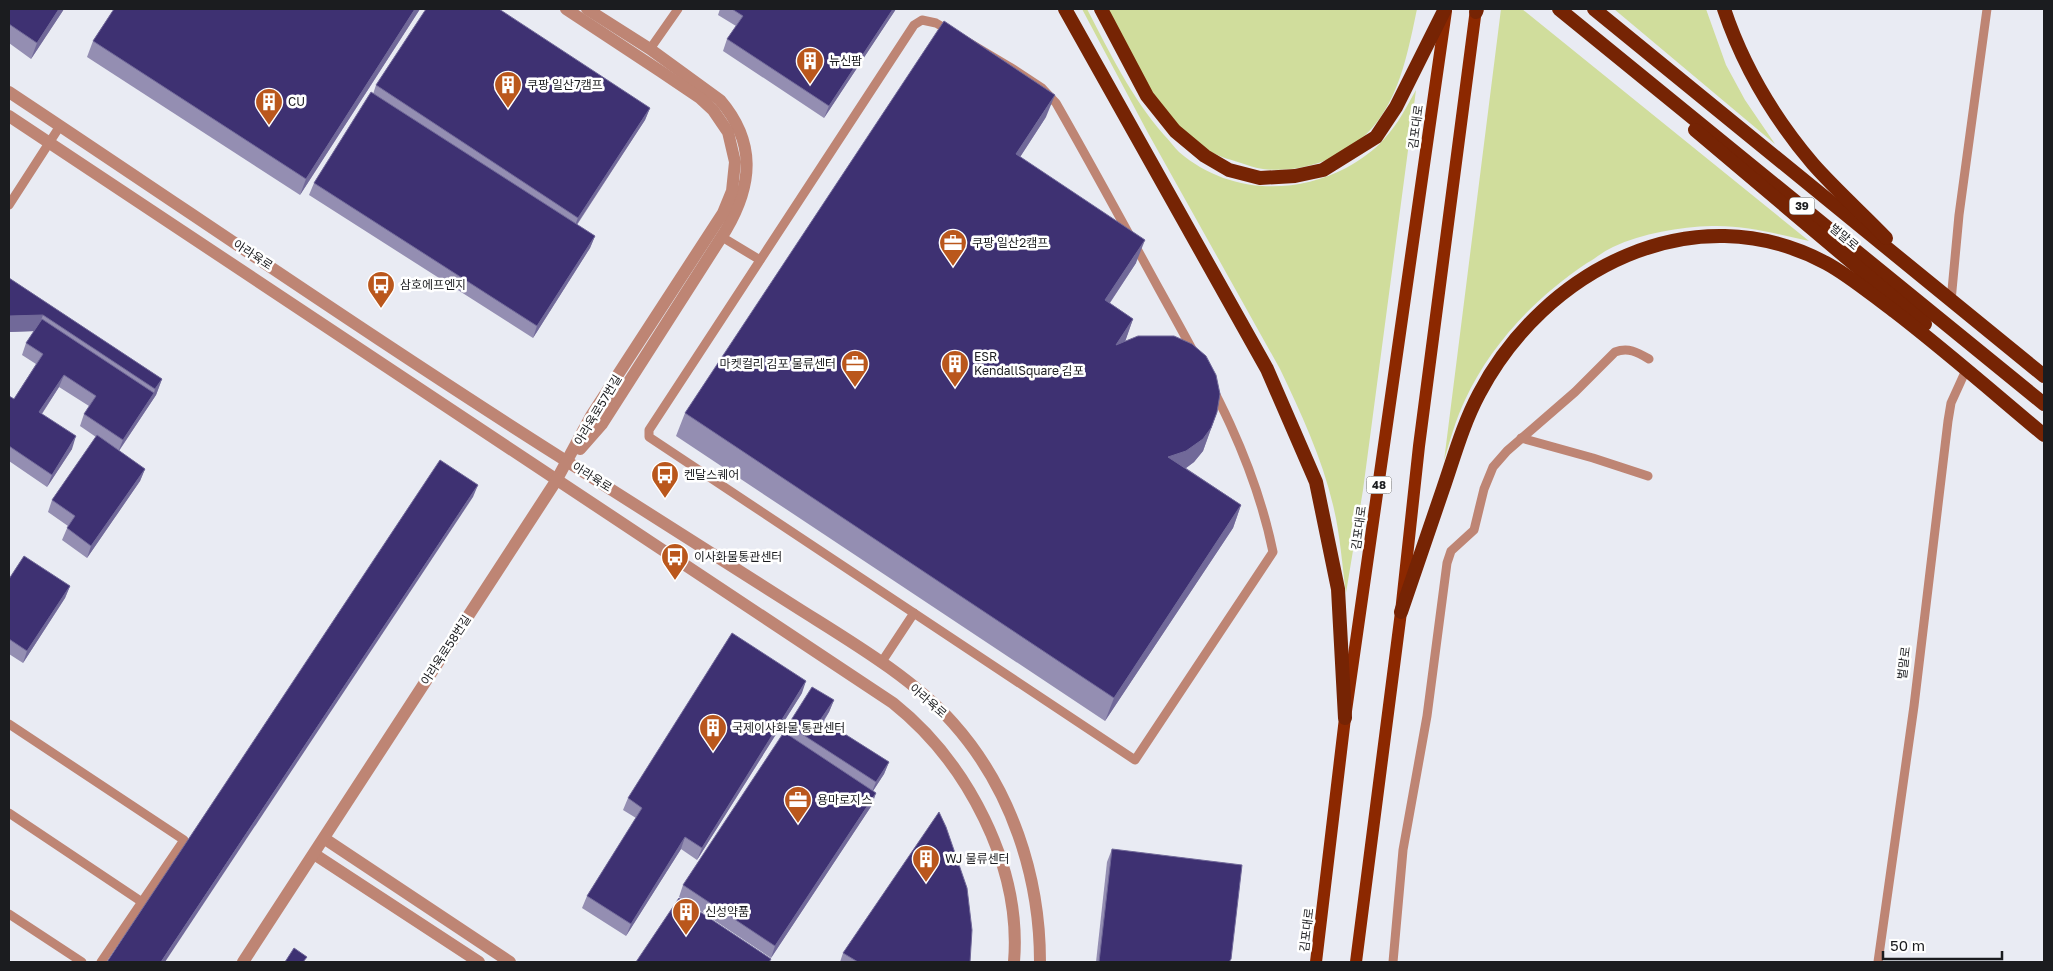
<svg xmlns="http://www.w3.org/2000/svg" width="2053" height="971" font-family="'Golos Text','Noto Sans KR',sans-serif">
<rect width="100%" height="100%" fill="#e9ebf3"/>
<!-- green -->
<g fill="#d0dd9c">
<path d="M1082 9H1087C1110 53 1131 97 1164 135 1169 140 1174 147 1179 152 1227 193 1292 196 1346 168 1360 160 1375 150 1385 138 1398 124 1407 106 1416 90L1363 490 1346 593C1342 564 1340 533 1333 505 1322 458 1301 413 1280 369L1148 133Z"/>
<path d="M1105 9H1417C1409 47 1401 91 1377 122 1351 156 1305 174 1263 169 1255 168 1248 165 1241 163 1228 159 1217 156 1206 149 1158 117 1132 58 1105 9Z"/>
<path d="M1501 9H1522L1809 241C1777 234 1745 225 1712 226 1679 227 1643 233 1613 247 1604 251 1596 258 1587 263 1536 297 1491 344 1465 400 1456 419 1450 440 1444 461Z"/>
<path d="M1614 9H1706L1726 65 1745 100 1775 144Z"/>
</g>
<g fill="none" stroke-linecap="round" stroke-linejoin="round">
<!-- service -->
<g stroke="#be8574" stroke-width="9">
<path d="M922 20 936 23 1010 67 1042 88 1056 103C1091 164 1125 227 1159 289 1206 374 1253 454 1273 552L1135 760 649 437V430L914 25Z"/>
<path d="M650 49 678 9"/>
<path d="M9 205 60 126"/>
<path d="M722 237 760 260"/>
<path d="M1951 301 1959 215 1987 9"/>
<path d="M1521 438 1593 458 1648 476"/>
<path d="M881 663 914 613"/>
<path d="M9 724 184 840 101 962"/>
<path d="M9 813 142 902"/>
<path d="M9 914 82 962"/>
<path d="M1393 962 1403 850 1427 716 1447 563 1451 551 1474 530 1484 489 1493 467 1507 451 1575 392 1615 352C1628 347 1637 352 1649 359"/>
<path d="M1878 962 1914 706 1948 421 1951 403 1966 370"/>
</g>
<!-- minor -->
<g stroke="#be8574" stroke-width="12">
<path d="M325 839 510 962"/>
<path d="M314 854 479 962"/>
</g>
<!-- tertiary -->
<g stroke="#be8574" stroke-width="12">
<path d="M9 92C196 216 381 344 571 464 646 511 721 559 796 607 848 640 912 677 953 723 1011 788 1040 876 1040 962"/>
<path d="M9 116 893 703C967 762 1022 866 1014 962"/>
<path d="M580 449 602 424 726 230C753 184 756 142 720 100L650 49 587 9"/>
<path d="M243 962 556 481 591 416 723 213 732 191 735 162 728 132 713 110 700 98 660 71 566 9"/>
</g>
<!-- primary -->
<g stroke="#8c2800" stroke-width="12">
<path d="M1316 962 1345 718 1446 11"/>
<path d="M1356 962 1401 612 1419 446 1476 9"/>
</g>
<!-- trunk -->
<g stroke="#762404" stroke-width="14">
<path d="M1065 9 1267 369 1316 482 1338 589 1345 718"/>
<path d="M1101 9 1147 96 1175 131 1205 156 1229 170 1260 178 1295 176 1323 170 1376 137 1396 107 1445 9"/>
<path d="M1559 9 2044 404"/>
<path d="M1594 9 2044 376"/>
<path d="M1724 9C1743 66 1774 118 1813 164 1836 190 1862 213 1886 238"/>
<path d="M1476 12 1477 9"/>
<path d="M1695 130 1925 324"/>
<path d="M1401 612C1415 571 1429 530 1443 489 1454 457 1463 424 1479 394 1544 270 1693 192 1826 263 1850 276 1872 295 1894 311 1946 351 1995 394 2044 435"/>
</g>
</g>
<!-- wall -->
<g fill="#948eb2">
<path d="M9 9H64L31 59 9 43Z"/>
<path d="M114 9H420L300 195 87 57 93 41Z"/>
<path d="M720 9H896L824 118 723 51 727 39 736 26 718 15Z"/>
<path d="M376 85 650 108 645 120 577 225 595 236 590 248 533 338 309 195 314 183 373 94Z"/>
<path d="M1046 117 1020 157 1136 263 1110 303 1133 319 1125 341 1217 412 1203 451 1194 462 1186 468 1241 505 1233 528 1105 721 676 436 685 413Z"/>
<path d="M9 278 162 379 156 395 119 451 145 469 140 481 87 558 62 540 68 526 48 512 52 500 96 437 80 426 84 414 89 406 59 387 42 414 72 449 47 487 9 461V396L14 399 36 364 22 355 26 343 34 331 9 332Z"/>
<path d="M9 579 70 586 65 598 23 663 9 654Z"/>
<path d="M802 693 697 860 681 849 626 936 582 908 587 896 636 818 623 810 628 798Z"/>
<path d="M834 700 829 712 824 721 889 762 884 774 873 791 872 805 771 958 679 897 683 885 785 732 788 725Z"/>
<path d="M1112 849 1230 962H1096L1107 862Z"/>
<path d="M843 953 970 962H840Z"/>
</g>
<!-- shaded-wall -->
<g fill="#716999">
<path d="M59 9H64L31 59 37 43Z"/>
<path d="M415 9H420L300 195 306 179Z"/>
<path d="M893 9H896L824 118 829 106Z"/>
<path d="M1055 95 1046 117 1007 177 1016 154Z"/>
<path d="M650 108 645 120 573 230 578 218Z"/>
<path d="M595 236 590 248 533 338 537 326Z"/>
<path d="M1145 240 1136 263 1097 322 1105 300Z"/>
<path d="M43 315 37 331 9 332V316Z"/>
<path d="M1133 319 1125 342 1116 345Z"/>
<path d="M64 375 59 387 35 424 39 412Z"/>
<path d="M162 379 156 395 118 452 123 440 154 393 155 389Z"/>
<path d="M1217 412 1203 451 1194 462 1178 474 1168 457Z"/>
<path d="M76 436 72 449 47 487 52 475Z"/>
<path d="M145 469 140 481 87 558 91 546Z"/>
<path d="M478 485 473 497 165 962H161Z"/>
<path d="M1241 505 1233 528 1105 721 1114 698Z"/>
<path d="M70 586 65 598 23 663 27 651Z"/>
<path d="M806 681 802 693 697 860 702 848Z"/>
<path d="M834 700 829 712 817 731 821 719Z"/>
<path d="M889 762 884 774 871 794 876 782Z"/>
<path d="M876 793 872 805 771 958 775 946Z"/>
<path d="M685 837 681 849 626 936 631 924Z"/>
</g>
<!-- building -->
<g fill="#3e3172" stroke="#716999">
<path d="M9 9H59L37 43 9 24Z"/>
<path d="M114 9H415L306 179 93 41Z"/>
<path d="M426 9H499L650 108 578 218 376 85Z"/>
<path d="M732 9H893L829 106 727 39 743 16Z"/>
<path d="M944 21 1055 95 1016 154 1145 240 1105 300 1133 319 1116 345 1138 336H1174L1192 344 1206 356 1216 375 1220 394 1217 412 1211 428 1203 439 1186 451 1168 457 1241 505 1114 698 685 413Z"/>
<path d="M371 92 595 236 537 326 314 183Z"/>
<path d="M9 278 162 379 155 389 43 315 9 316Z"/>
<path d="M42 319 154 393 123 440 84 414 96 396 64 375 39 412 76 436 52 475 9 446V396L14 399 43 354 26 343Z"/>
<path d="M97 435 145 469 91 546 67 528 75 516 52 500Z"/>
<path d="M440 460 478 485 161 962H107Z"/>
<path d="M24 556 70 586 27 651 9 639V579Z"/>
<path d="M732 633 806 681 702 848 685 837 631 924 587 896 642 808 628 798Z"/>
<path d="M812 687 834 700 821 719 889 762 876 782 788 725Z"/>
<path d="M784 732 876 793 775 946 683 885Z"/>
<path d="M939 812 946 827 967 888 972 930 970 962H858L843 953Z"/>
<path d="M1112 849 1242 865 1231 959 1229 962H1099Z"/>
<path d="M679 898 771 959 769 962H636Z"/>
<path d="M294 948 307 957 303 962H285Z"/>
</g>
<!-- icons -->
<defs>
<symbol id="building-pin" viewBox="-11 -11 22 30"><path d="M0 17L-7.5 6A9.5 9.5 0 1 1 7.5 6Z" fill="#ba571c" stroke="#fff"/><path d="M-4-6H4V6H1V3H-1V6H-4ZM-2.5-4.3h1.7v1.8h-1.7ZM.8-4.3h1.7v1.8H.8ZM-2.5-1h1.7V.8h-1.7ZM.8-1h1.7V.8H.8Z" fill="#fff"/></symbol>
<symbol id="office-pin" viewBox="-11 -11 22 30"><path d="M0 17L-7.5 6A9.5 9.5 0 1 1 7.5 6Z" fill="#ba571c" stroke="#fff"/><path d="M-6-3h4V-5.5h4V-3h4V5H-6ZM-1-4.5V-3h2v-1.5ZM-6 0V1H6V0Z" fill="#fff"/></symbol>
<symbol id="bus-pin" viewBox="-11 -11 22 30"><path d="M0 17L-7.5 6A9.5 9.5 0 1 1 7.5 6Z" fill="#ba571c" stroke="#fff"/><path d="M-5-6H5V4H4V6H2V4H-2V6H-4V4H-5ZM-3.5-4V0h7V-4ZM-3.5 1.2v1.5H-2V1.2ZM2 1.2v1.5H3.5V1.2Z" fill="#fff"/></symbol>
</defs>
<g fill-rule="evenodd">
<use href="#building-pin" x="794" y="45" width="32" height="43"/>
<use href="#building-pin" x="492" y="69" width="32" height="43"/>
<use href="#building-pin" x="253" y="86" width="32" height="43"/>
<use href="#office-pin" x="937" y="227" width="32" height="43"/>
<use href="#bus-pin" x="365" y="269" width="32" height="43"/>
<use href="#office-pin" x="839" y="348" width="32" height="43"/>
<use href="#building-pin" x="939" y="348" width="32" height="43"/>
<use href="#bus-pin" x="649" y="459" width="32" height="43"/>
<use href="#bus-pin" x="659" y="541" width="32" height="43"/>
<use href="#building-pin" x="697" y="712" width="32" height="43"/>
<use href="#office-pin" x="782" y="784" width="32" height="43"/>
<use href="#building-pin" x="910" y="843" width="32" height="43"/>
<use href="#building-pin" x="670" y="896" width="32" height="43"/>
</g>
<g text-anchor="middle" stroke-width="5" stroke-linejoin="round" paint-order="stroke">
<!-- shield labels -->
<g fill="#fff" stroke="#5f6062" stroke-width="1">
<rect x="1789.5" y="197.5" width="25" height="17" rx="4"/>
<rect x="1366.5" y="476.5" width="25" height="17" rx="4"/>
</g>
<g font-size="11" font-weight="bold" fill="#1b1c1f">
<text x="1802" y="210">39</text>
<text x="1379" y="489">48</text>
</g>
<!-- poi labels -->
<g font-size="12" fill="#1b1c1f" stroke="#fff" text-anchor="start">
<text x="829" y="65">뉴신팜</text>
<text x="527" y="89">쿠팡 일산7캠프</text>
<text x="288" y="106">CU</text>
<text x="972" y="247">쿠팡 일산2캠프</text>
<text x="400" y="289">삼호에프엔지</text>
<text x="974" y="361">ESR<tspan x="974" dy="14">KendallSquare 김포</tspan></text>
<text x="836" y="368" text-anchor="end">마켓컬리 김포 물류센터</text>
<text x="684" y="479">켄달스퀘어</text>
<text x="694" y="561">이사화물통관센터</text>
<text x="732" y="732">국제이사화물 통관센터</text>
<text x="817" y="804">용마로지스</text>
<text x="945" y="863">WJ 물류센터</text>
<text x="705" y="916">신성약품</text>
</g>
<!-- street labels -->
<g font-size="12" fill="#1b1c1f" stroke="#fff">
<text transform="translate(1416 127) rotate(-82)" y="4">김포대로</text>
<text transform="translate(1844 237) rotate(40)" y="4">벌말로</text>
<text transform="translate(253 255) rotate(33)" y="4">아라육로</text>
<text transform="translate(598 410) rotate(-59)" y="4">아라육로57번길</text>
<text transform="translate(592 477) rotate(32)" y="4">아라육로</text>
<text transform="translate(1359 528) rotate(-82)" y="4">김포대로</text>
<text transform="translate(446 650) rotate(-57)" y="4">아라육로58번길</text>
<text transform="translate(1904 663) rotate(-83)" y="4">벌말로</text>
<text transform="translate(928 701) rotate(41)" y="4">아라육로</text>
<text transform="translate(1307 930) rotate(-83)" y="4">김포대로</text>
</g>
</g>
<!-- border -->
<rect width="2053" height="971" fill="none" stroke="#1b1c1f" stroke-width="20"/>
<!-- scale -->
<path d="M1883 951v8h119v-8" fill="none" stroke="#1b1c1f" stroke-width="2.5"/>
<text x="1890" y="951" font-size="15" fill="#1b1c1f" stroke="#ffffff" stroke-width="4" paint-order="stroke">50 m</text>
</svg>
